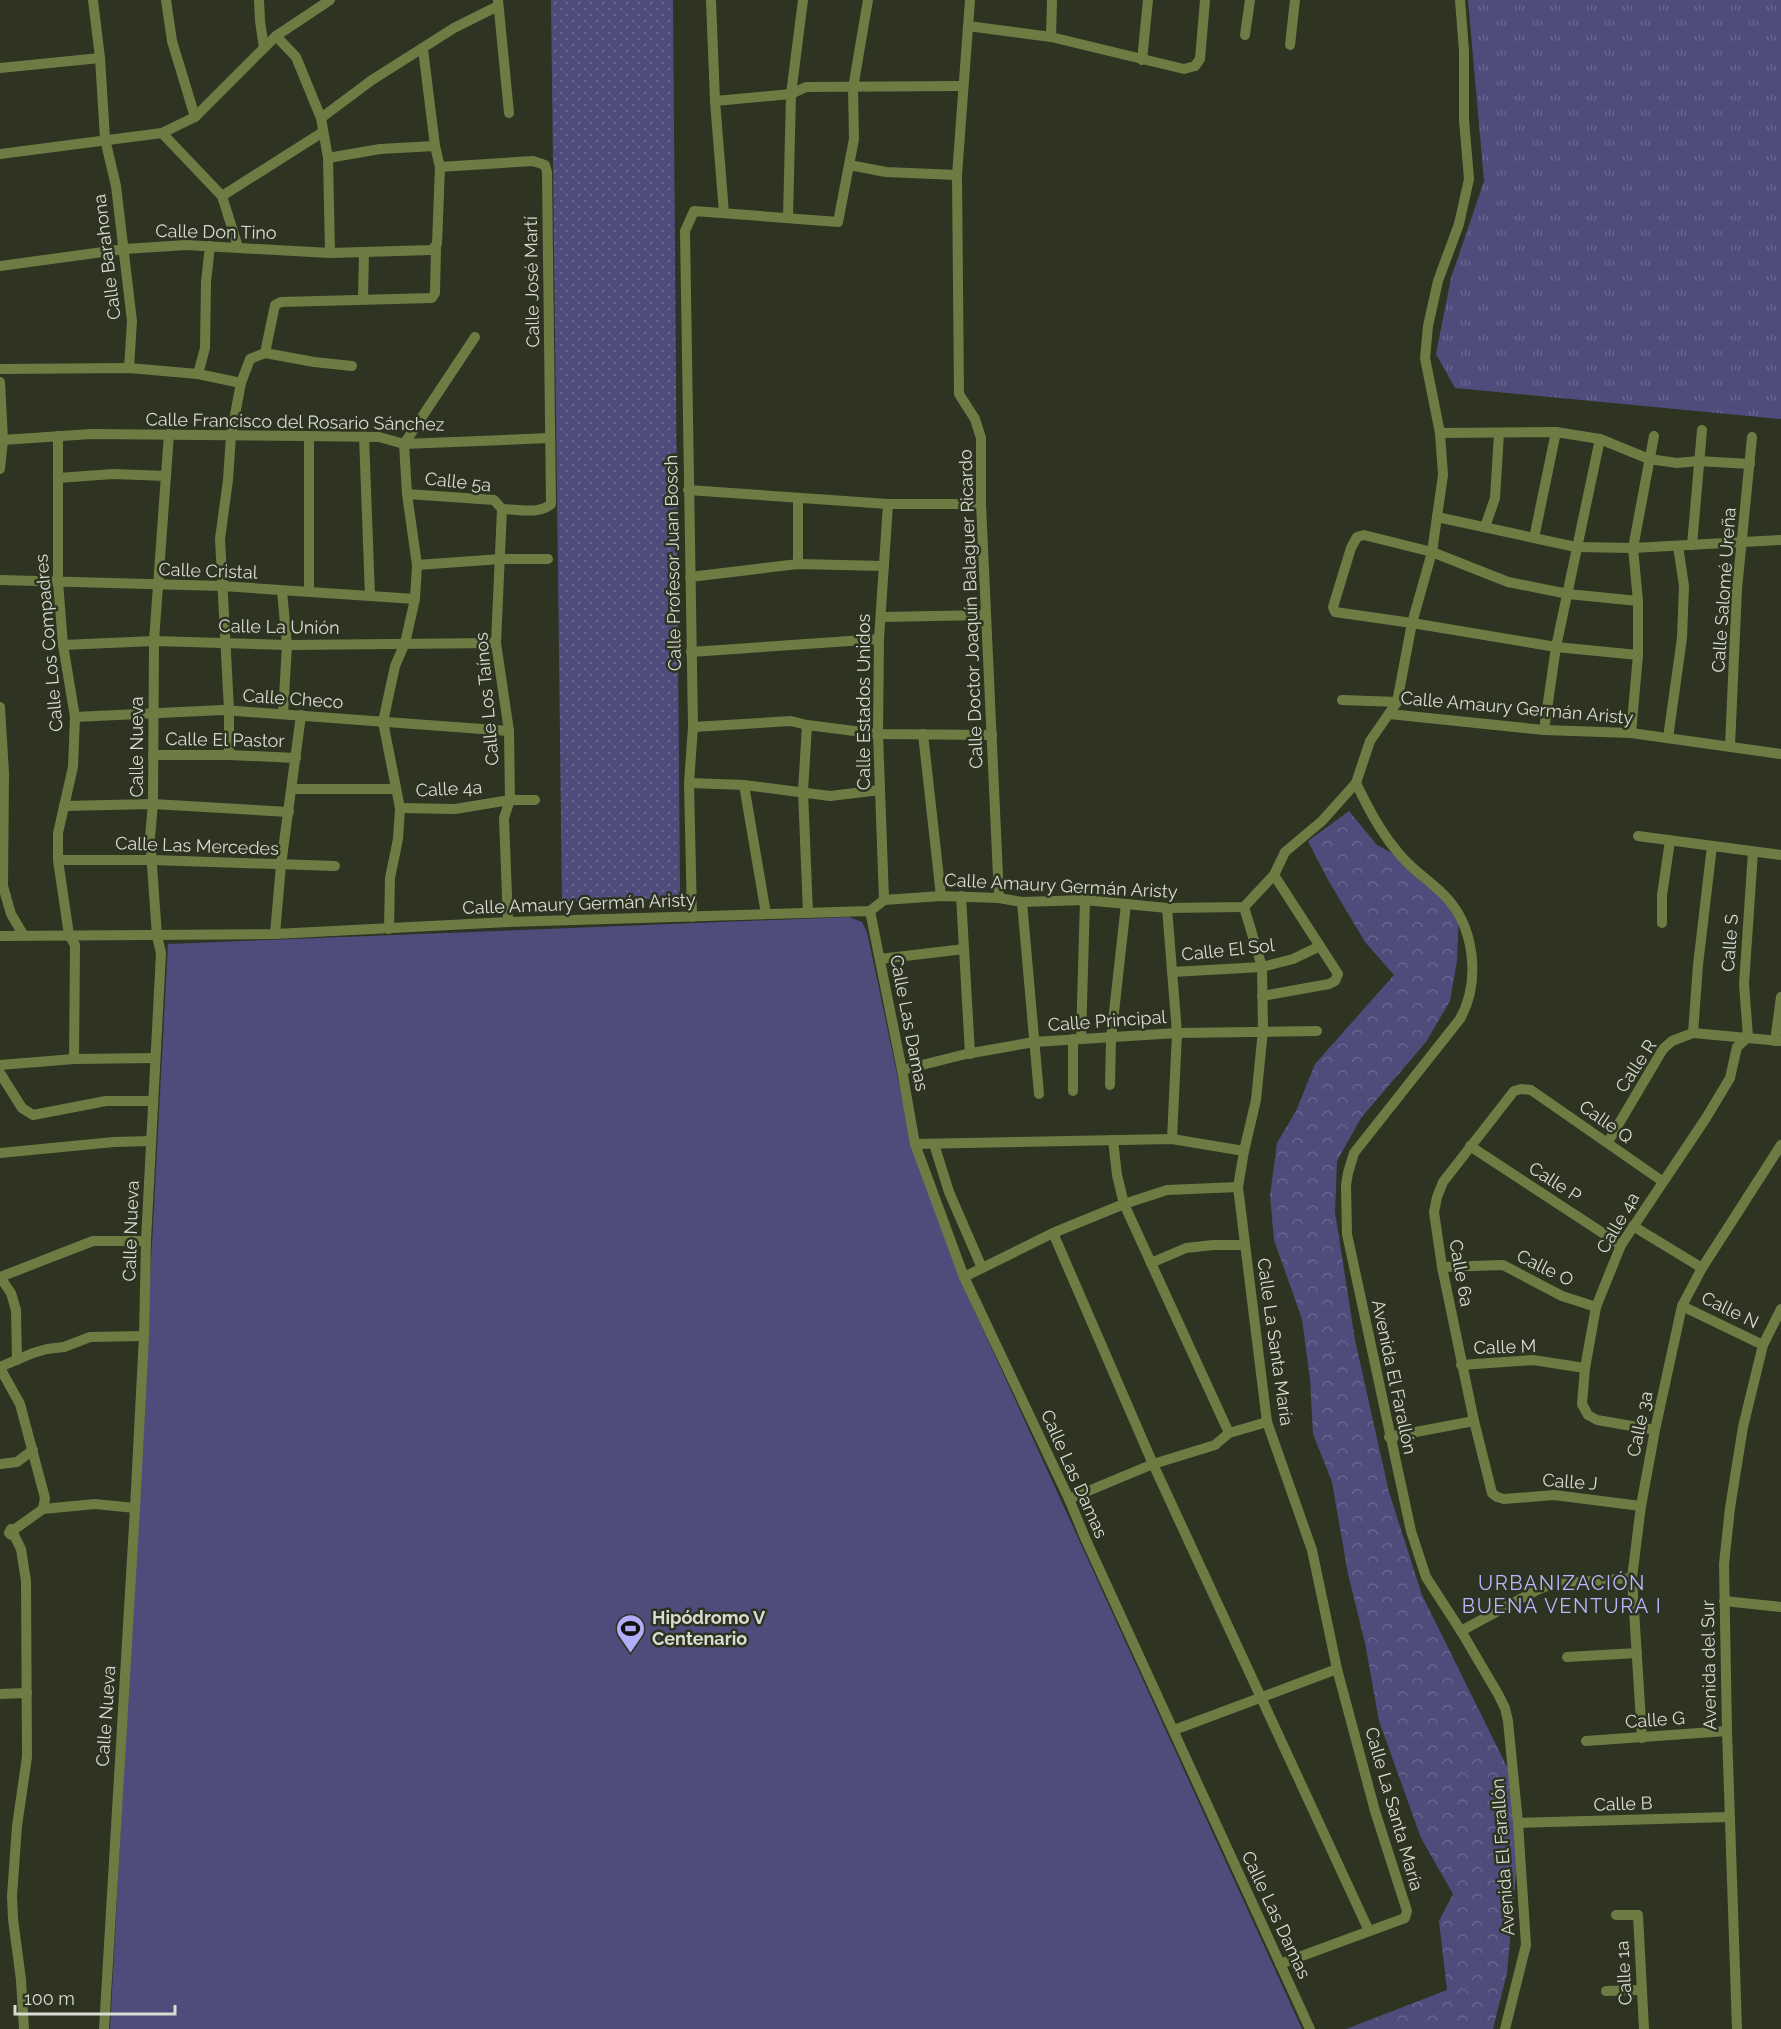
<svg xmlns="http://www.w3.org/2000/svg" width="1781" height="2029" font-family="Raleway,sans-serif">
<defs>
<pattern id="grass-tufts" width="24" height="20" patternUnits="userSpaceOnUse" patternTransform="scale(1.5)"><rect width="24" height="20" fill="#4f4c7c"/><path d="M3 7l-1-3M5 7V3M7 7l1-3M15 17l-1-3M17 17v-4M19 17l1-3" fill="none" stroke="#68658e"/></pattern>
<pattern id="forest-crowns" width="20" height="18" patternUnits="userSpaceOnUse" patternTransform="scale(1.5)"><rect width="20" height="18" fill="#4f4c7c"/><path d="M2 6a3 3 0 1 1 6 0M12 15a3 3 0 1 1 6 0" fill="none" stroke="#68658e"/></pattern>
<pattern id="park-dots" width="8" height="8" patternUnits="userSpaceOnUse" patternTransform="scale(1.5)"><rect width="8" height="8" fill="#4f4c7c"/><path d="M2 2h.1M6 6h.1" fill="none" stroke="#68658e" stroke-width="1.8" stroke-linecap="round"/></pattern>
</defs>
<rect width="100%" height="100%" fill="#2e3322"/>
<!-- grass -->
<path fill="url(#grass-tufts)" d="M1468 0H1781V419L1455 388 1436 354 1451 278 1484 181Z"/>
<!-- forest -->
<path fill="url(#forest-crowns)" d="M1349 811 1377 845 1403 859 1459 915 1457 961 1450 1001 1426 1042 1361 1118 1337 1161 1335 1212 1355 1340 1389 1492 1422 1595 1514 1781 1519 1841 1507 1973 1493 2029H1346L1447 1990 1439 1921 1453 1894 1421 1838 1379 1721 1365 1643 1348 1574 1332 1482 1313 1434 1310 1380 1302 1319 1274 1240 1270 1195 1277 1143 1296 1111 1315 1064 1394 975 1365 942 1328 880 1308 841Z"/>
<!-- park -->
<path fill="url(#park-dots)" d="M551 0H673L680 898 562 902Z"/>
<!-- pitch -->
<path fill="#4f4c7c" d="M849 917 862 922 867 932 914 1154 960 1279 1302 2029H110L168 944Z"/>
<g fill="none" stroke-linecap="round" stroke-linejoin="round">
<!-- minor -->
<g stroke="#6e7c43" stroke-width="10">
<path d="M93 0 100 58 105 139 116 186 132 321 129 368"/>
<path d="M166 0 172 41 195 117"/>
<path d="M259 0 260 21 264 48"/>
<path d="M498 0 509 113"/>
<path d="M711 0 715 101 724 213"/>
<path d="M970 0 957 175 959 394 975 419 981 438V504L999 898"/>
<path d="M968 26 1051 37 1184 69 1195 66 1200 59 1205 0"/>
<path d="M1245 35 1250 0"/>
<path d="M276 36 296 57 321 118 328 158 330 253"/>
<path d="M1051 37 1052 0"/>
<path d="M1290 45 1295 0"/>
<path d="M1142 60 1148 0"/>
<path d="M0 68 100 58"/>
<path d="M715 101 791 94 806 87 963 86"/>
<path d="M321 118 372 80 454 28 498 6"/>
<path d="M162 133 222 196 238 247"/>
<path d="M0 154 162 133 195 117 276 36 330 0"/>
<path d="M328 158 380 149 435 146"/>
<path d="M849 165 886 172 957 175"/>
<path d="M440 167 533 161 545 165 547 172 551 504C539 515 517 509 502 509"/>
<path d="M222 196 323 132"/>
<path d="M788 218 791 94 803 0"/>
<path d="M0 266 125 249 186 245 330 253 432 250 437 244 440 167 435 146 423 49"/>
<path d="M363 299 364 252"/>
<path d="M352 366 314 362 265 353 275 305 281 302 432 298 435 293 436 248"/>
<path d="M0 369 129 368 198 374 241 383"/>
<path d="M198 374 205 348 206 282 210 246"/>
<path d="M0 382 3 440 0 469"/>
<path d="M1440 433 1556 432 1600 439 1649 459 1677 463 1698 461 1750 464"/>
<path d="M58 436V582L63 645 75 717 73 767 58 833V860L69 935 75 945 74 1059"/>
<path d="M309 436V592"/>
<path d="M364 436 370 596"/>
<path d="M3 440 91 434 309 436 379 437 404 444 550 438"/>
<path d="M58 478 113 474 166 476"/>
<path d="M688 490 888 504H981"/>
<path d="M407 494 494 500 502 509"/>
<path d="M502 509 496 643 509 731 510 800 504 818 508 922"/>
<path d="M1437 517 1576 547 1633 548 1781 540"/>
<path d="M1485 527 1495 498 1499 433"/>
<path d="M1534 538 1556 432"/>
<path d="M1692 545 1702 430"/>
<path d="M798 564V498"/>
<path d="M417 565 501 559H548"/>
<path d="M690 577 798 564 884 566"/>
<path d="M0 580 222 586 415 599"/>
<path d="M282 591 287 645 283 714"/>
<path d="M881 617 986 615"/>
<path d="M63 645 154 641 287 645 496 643"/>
<path d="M691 652 879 639"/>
<path d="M1638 655 1556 647 1412 623 1335 612 1333 607 1351 548 1357 537 1364 535 1432 552 1508 582 1568 594 1638 601"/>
<path d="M1342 700 1397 702"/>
<path d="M0 707 4 773 3 886 11 914 24 936"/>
<path d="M1389 714 1544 730 1631 733 1781 754"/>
<path d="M75 717 223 710 509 731"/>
<path d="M807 725 803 791 808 913"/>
<path d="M693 727 791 721 807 725 878 734 992 735"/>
<path d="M1544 730 1556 647 1600 439"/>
<path d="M1631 733 1638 655V601L1633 548 1654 436"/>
<path d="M923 734 941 896"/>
<path d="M1668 738 1682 638 1684 586 1678 546"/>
<path d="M1730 746 1737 589 1752 437"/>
<path d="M153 755H229L296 758"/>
<path d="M229 755V710L220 539 228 480 231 436 241 383 250 359 265 353"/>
<path d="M689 783 744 785 830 796 880 790"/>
<path d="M1356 783C1369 810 1382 835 1402 857 1414 871 1430 881 1443 894 1475 925 1481 981 1460 1019L1354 1153 1348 1173 1346 1185 1347 1234 1411 1531 1426 1577 1461 1631 1498 1694 1505 1708 1508 1721 1518 1823 1526 1945 1505 2029"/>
<path d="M744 785 766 914"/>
<path d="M292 789H396"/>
<path d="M64 806 153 804 289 812"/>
<path d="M400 808 455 809 510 800H535"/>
<path d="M1638 836 1781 855"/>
<path d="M58 860H153L335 866"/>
<path d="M961 896 970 1054"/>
<path d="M884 900 878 734 879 639 888 504"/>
<path d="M1022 902 1039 1094"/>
<path d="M1244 907 1262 967 1263 1030 1256 1100 1244 1151 1238 1187 1267 1422 1312 1550 1337 1669 1375 1811 1407 1911 1405 1918 1280 1964"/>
<path d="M1167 908 1177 1033 1172 1139"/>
<path d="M870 911 902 1070 915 1144 964 1277 1069 1499 1086 1540 1310 2029"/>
<path d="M692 917 689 783 693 727 685 231 694 211 838 222 854 139 853 88 868 0"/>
<path d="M1662 923V895L1670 841"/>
<path d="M389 929 390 878 398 839 400 808 383 722 395 666 405 643 415 599 417 565 407 494 404 444 475 337"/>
<path d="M275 934 281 865 301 715"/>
<path d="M0 936 275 934 508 922 870 911 884 900 941 896 999 898 1022 902 1085 900 1167 908 1244 907 1274 875 1285 852 1322 821 1356 783 1370 741 1397 702 1412 623 1432 552 1443 475 1440 433 1425 358 1428 326 1438 281 1459 224 1469 179 1464 120V51L1460 0"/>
<path d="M880 959 964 949"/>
<path d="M1172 972 1262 967 1293 959 1320 946"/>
<path d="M1262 996 1329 984 1335 981 1338 974 1274 875"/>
<path d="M1693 1033 1698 965 1712 846"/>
<path d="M1081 1039 1085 900"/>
<path d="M1775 1041 1781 997"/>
<path d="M0 1065 74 1059 155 1058"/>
<path d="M902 1070 966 1054 1034 1042 1177 1033 1317 1031"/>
<path d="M0 1073 22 1108 33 1115 106 1101H153"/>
<path d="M1110 1085 1111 1039 1126 904"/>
<path d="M1073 1091V1039"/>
<path d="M1113 1140 1117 1175 1124 1204 1229 1433"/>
<path d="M1608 1142 1663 1049 1672 1041 1693 1033 1781 1041"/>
<path d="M915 1144 1172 1139 1244 1151"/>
<path d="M934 1144 949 1192 982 1268"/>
<path d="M1470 1146 1621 1245"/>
<path d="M0 1153 114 1142 151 1141"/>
<path d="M1633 1226 1702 1268"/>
<path d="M1053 1233 1153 1464 1369 1931"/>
<path d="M1151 1263 1186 1248 1213 1245H1245"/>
<path d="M1442 1267 1503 1265 1562 1296 1596 1307"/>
<path d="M0 1277 93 1241H146"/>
<path d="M0 1277 11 1293 16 1310 17 1360"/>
<path d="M964 1277 1053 1233 1124 1204 1167 1190 1238 1187"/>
<path d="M1682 1306 1763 1345"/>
<path d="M1461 1365 1533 1360 1585 1368"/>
<path d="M0 1367 33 1353 47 1349 64 1347 90 1337 144 1336"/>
<path d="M0 1368 20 1404 45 1498 43 1509 15 1529H11L9 1533 11 1535"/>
<path d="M1655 1430 1597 1420 1588 1415 1582 1404 1585 1368 1596 1307 1621 1245 1706 1118 1730 1078 1737 1047 1748 1037 1744 984 1753 852"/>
<path d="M1389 1437 1474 1421"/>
<path d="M0 1464 17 1462 33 1450"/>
<path d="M1069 1499 1153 1464 1215 1445 1229 1433 1267 1422"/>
<path d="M1641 1506 1554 1495 1504 1499 1497 1497 1492 1493 1474 1421 1442 1267 1434 1212 1437 1197 1443 1182 1514 1091 1521 1089 1531 1090 1662 1181"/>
<path d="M43 1509 95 1504 135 1508"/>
<path d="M14 1535 21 1549 26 1581 27 1757 17 1826 12 1896 13 1919 21 1980 24 2029"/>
<path d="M1724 1601 1781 1607"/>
<path d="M1461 1631 1535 1591 1552 1584 1632 1578"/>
<path d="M1567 1657 1637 1653"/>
<path d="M0 1694 27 1693"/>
<path d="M1174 1730 1337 1669"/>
<path d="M1642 1738 1632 1578 1641 1506 1655 1430 1682 1306 1702 1268 1781 1145"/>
<path d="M1586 1741 1727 1731"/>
<path d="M1518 1823 1729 1817"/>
<path d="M1616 1915H1638L1644 2029"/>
<path d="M1606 1991 1642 1990"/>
<path d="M104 2029 135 1508 144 1336 146 1241 161 953 157 936 150 837 153 804 154 641 169 434"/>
<path d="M1737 2029 1727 1731 1724 1564 1730 1508 1743 1427 1763 1345 1781 1309"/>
</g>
</g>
<!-- icons -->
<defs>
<symbol id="stadium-pin" viewBox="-11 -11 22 30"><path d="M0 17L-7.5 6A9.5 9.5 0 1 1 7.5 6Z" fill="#b1adfa" stroke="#2e3322"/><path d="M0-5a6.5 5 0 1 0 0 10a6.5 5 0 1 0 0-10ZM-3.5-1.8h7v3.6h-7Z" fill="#111"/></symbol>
</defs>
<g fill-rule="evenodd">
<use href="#stadium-pin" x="614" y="1612" width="33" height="45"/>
</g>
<g text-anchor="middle" stroke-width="5" stroke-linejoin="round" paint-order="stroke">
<!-- street labels -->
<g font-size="18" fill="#d9dcd1" stroke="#2e3322">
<text transform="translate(216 232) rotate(1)" y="6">Calle Don Tino</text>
<text transform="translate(107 257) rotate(-97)" y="6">Calle Barahona</text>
<text transform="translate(532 282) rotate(-91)" y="6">Calle José Martí</text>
<text transform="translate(295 422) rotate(1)" y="6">Calle Francisco del Rosario Sánchez</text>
<text transform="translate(458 482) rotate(6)" y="6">Calle 5a</text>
<text transform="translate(673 563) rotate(-91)" y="6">Calle Profesor Juan Bosch</text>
<text transform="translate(208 571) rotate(2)" y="6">Calle Cristal</text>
<text transform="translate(1724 590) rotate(-86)" y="6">Calle Salomé Ureña</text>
<text transform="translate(971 609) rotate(-92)" y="6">Calle Doctor Joaquín Balaguer Ricardo</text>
<text transform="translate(279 627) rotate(1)" y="6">Calle La Unión</text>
<text transform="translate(49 643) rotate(-95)" y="6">Calle Los Compadres</text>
<text transform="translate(293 699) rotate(4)" y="6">Calle Checo</text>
<text transform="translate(487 699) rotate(-95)" y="6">Calle Los Taínos</text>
<text transform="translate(864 702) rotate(-90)" y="6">Calle Estados Unidos</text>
<text transform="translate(1517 708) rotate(5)" y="6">Calle Amaury Germán Aristy</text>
<text transform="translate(225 740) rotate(1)" y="6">Calle El Pastor</text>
<text transform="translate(137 747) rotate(-90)" y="6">Calle Nueva</text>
<text transform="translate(449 789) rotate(-3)" y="6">Calle 4a</text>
<text transform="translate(197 846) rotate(2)" y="6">Calle Las Mercedes</text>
<text transform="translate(1061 886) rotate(3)" y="6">Calle Amaury Germán Aristy</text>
<text transform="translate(579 904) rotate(-2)" y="6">Calle Amaury Germán Aristy</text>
<text transform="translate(1730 943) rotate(-86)" y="6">Calle S</text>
<text transform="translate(1228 950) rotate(-6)" y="6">Calle El Sol</text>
<text transform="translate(1107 1021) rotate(-4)" y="6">Calle Principal</text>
<text transform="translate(909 1023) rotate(79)" y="6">Calle Las Damas</text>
<text transform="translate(1636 1066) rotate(-57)" y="6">Calle R</text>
<text transform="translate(1606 1122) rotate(35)" y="6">Calle Q</text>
<text transform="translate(1555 1182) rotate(33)" y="6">Calle P</text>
<text transform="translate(1618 1223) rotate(-60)" y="6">Calle 4a</text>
<text transform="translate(131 1231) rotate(-88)" y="6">Calle Nueva</text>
<text transform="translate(1545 1268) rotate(26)" y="6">Calle O</text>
<text transform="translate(1461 1273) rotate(80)" y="6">Calle 6a</text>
<text transform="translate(1730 1310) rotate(26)" y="6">Calle N</text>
<text transform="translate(1275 1342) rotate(82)" y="6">Calle La Santa María</text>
<text transform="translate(1505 1347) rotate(-2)" y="6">Calle M</text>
<text transform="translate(1394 1377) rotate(78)" y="6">Avenida El Farallón</text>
<text transform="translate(1640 1424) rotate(-78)" y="6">Calle 3a</text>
<text transform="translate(1074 1474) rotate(66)" y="6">Calle Las Damas</text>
<text transform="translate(1570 1482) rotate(4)" y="6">Calle J</text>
<text transform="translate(1709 1665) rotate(-91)" y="6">Avenida del Sur</text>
<text transform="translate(106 1716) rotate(-86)" y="6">Calle Nueva</text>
<text transform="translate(1655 1720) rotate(-4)" y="6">Calle G</text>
<text transform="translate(1623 1804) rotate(-2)" y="6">Calle B</text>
<text transform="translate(1394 1809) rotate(74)" y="6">Calle La Santa María</text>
<text transform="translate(1503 1857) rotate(-94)" y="6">Avenida El Farallón</text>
<text transform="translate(1276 1915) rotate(65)" y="6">Calle Las Damas</text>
<text transform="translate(1624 1973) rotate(-93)" y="6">Calle 1a</text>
</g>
<!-- poi labels -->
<g font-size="18" font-weight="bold" fill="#d9dcd1" stroke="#2e3322" text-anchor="start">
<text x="652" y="1624">Hipódromo V<tspan x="652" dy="21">Centenario</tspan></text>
</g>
<!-- neighbourhood labels -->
<g font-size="20" letter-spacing="1.5" fill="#b9b7fe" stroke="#2e3322">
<text x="1562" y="1590">URBANIZACIÓN<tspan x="1562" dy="23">BUENA VENTURA I</tspan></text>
</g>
</g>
<!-- scale -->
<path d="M15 2005v9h160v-9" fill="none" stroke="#d9dcd1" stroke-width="3"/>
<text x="24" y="2005" font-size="18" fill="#d9dcd1" stroke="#2e3322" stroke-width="4.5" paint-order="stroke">100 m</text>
</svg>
